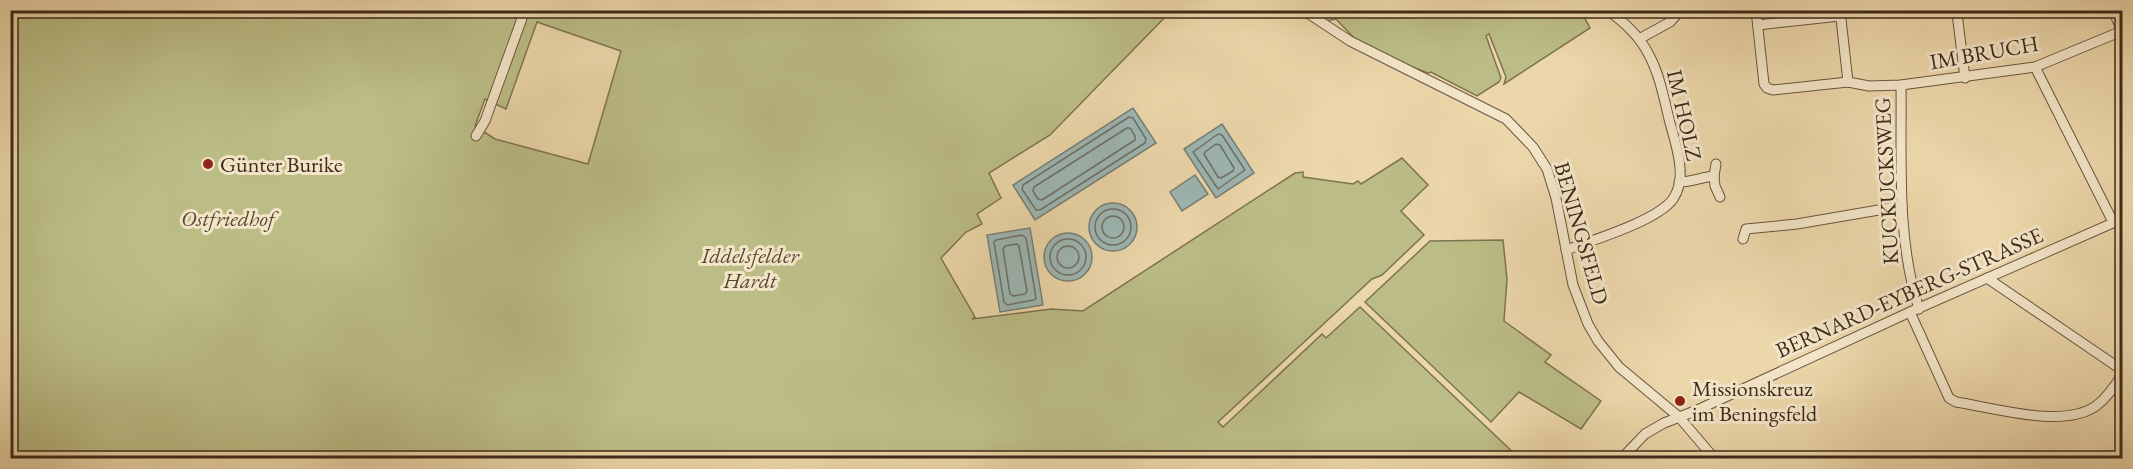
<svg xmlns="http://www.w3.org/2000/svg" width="2133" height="469" font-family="'EB Garamond',serif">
<rect width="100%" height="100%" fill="#ecd7aa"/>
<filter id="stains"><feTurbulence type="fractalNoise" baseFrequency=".00333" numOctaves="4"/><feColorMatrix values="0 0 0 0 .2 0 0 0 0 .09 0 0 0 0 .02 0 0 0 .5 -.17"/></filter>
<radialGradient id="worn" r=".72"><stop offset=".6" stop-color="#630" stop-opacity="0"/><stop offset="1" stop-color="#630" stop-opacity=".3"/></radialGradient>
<!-- green -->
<g fill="#bcbd86" stroke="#7d7450" stroke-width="1.5" fill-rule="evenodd">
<path d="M10 11H1171L1050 135 989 173 1001 198 977 214 982 224 966 232 941 258 975 317 972 319 1051 309 1083 311 1295 173 1303 172V177L1353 184 1358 181 1361 184 1402 158 1428 185 1401 211 1424 235 1382 275 1372 279 1218 422 1223 427 1322 334 1326 338 1360 307 1519 458H11ZM537 22 621 51 588 164 495 139 475 126 485 99 506 109Z"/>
<path d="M1311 11H1581L1590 28 1504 84 1506 77 1489 34 1486 36 1501 78 1499 82 1477 96 1431 72 1428 73 1399 62 1355 39 1336 19 1326 21Z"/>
<path d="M1503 240 1507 279 1504 321 1551 355 1545 362 1601 401 1581 429 1519 392 1491 422 1365 302 1430 241Z"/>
</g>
<!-- water -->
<g fill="#9db7b4" stroke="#777f76" stroke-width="1.5">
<path d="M1133 108 1156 143 1035 220 1013 185Z"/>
<path d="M1222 124 1254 173 1216 198 1184 149Z"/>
<path d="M1195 175 1208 194 1182 211 1170 192Z"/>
<circle cx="1113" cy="227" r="24"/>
<path d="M1030 228 1043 305 1000 312 987 235Z"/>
<circle cx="1068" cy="257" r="24"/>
</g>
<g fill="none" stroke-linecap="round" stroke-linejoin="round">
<!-- shore -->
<g stroke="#6e7067" stroke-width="1.5">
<path d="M1129 117 1133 118 1146 139 1145 143 1040 210H1036L1022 189 1023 185Z"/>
<path d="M1127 128H1130L1135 136V140L1042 200 1038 199 1033 191 1034 187Z"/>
<path d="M1218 134 1222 135 1245 170 1218 189 1193 152Z"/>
<path d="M1216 144 1220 145 1234 168 1233 171 1221 178 1218 177 1204 154 1205 152Z"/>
<circle cx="1113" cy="227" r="18"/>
<circle cx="1113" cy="227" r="11"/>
<path d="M1022 235 1026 238 1036 298 1034 300 1007 305 1004 302 994 242 996 240Z"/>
<circle cx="1068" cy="257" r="18"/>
<path d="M1017 244 1019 246 1027 291 1025 294 1013 296 1010 294 1003 249 1005 246Z"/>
<circle cx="1068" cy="257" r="11"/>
</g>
<defs>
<g id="minor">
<path d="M1303 10 1350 41 1506 119 1533 147 1547 169 1556 198 1573 285 1588 324 1598 341 1619 367 1679 417 1714 458"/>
<path d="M1756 10 1764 84 1767 88 1773 90 1848 82 1869 86 1901 85 2035 67 2122 31"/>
<path d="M1840 10 1848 82"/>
<path d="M2113 10 2122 31"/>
<path d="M1957 13 1965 78"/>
<path d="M1758 25 1840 16"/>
<path d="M1639 39 1670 22 1681 10"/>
<path d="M2035 67 2113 222"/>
<path d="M1901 85C1902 159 1896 238 1919 309"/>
<path d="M476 136 485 121 525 10"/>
<path d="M1714 176 1715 186 1720 197"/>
<path d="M1679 182C1692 182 1702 177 1714 176L1716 164"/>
<path d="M1743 239 1746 229 1797 224 1902 206"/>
<path d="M1566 250C1593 240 1657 221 1673 199 1679 190 1681 178 1680 168 1679 153 1674 137 1670 123 1664 99 1660 75 1648 53 1639 36 1623 21 1607 10"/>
<path d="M1987 278 2122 370"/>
<path d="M1910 312 1949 398 1956 402C1995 408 2063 429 2096 406 2107 398 2115 386 2122 375"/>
<path d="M1622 458 1645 434 1664 423 1695 411 1910 312 2122 219"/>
</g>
</defs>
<!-- minor casing -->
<use href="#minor" stroke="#6a553e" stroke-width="11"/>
<!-- minor -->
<use href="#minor" stroke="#f3e5c8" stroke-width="9"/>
</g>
<!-- markers -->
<g fill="#8f2418" stroke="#f3e5c8" stroke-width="2">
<circle cx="208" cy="164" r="6"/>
<circle cx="1680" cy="401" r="6"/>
</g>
<g text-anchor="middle" stroke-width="6" stroke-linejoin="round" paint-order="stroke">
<!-- street labels -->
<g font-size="22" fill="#3e2a1a" stroke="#f3e5c8">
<text transform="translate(1984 52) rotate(-10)" y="8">IM BRUCH</text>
<text transform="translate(1685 115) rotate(77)" y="8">IM HOLZ</text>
<text transform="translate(1886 181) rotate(-93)" y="8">KUCKUCKSWEG</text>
<text transform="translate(1582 233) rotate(74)" y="8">BENINGSFELD</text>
<text transform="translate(1909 292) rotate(-24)" y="8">BERNARD-EYBERG-STRASSE</text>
</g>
<!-- poi labels -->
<g font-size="22" fill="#3e2a1a" stroke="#f3e5c8" text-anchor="start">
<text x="220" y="172">Günter Burike</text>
<text x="1692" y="396">Missionskreuz<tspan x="1692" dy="25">im Beningsfeld</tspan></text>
</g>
<!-- park labels -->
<g font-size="22" font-style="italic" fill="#574730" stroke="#f3e5c8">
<text x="228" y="226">Ostfriedhof</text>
<text x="750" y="263">Iddelsfelder<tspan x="750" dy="25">Hardt</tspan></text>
</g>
</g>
<!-- margin -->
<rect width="2133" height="469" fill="none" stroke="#ecd7aa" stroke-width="36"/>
<rect x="12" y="12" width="2109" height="445" fill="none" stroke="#3e2a1a" stroke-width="3"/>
<rect x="18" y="18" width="2097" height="433" fill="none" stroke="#3e2a1a" stroke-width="1.5"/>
<rect width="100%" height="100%" filter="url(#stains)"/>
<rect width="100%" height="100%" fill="url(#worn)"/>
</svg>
